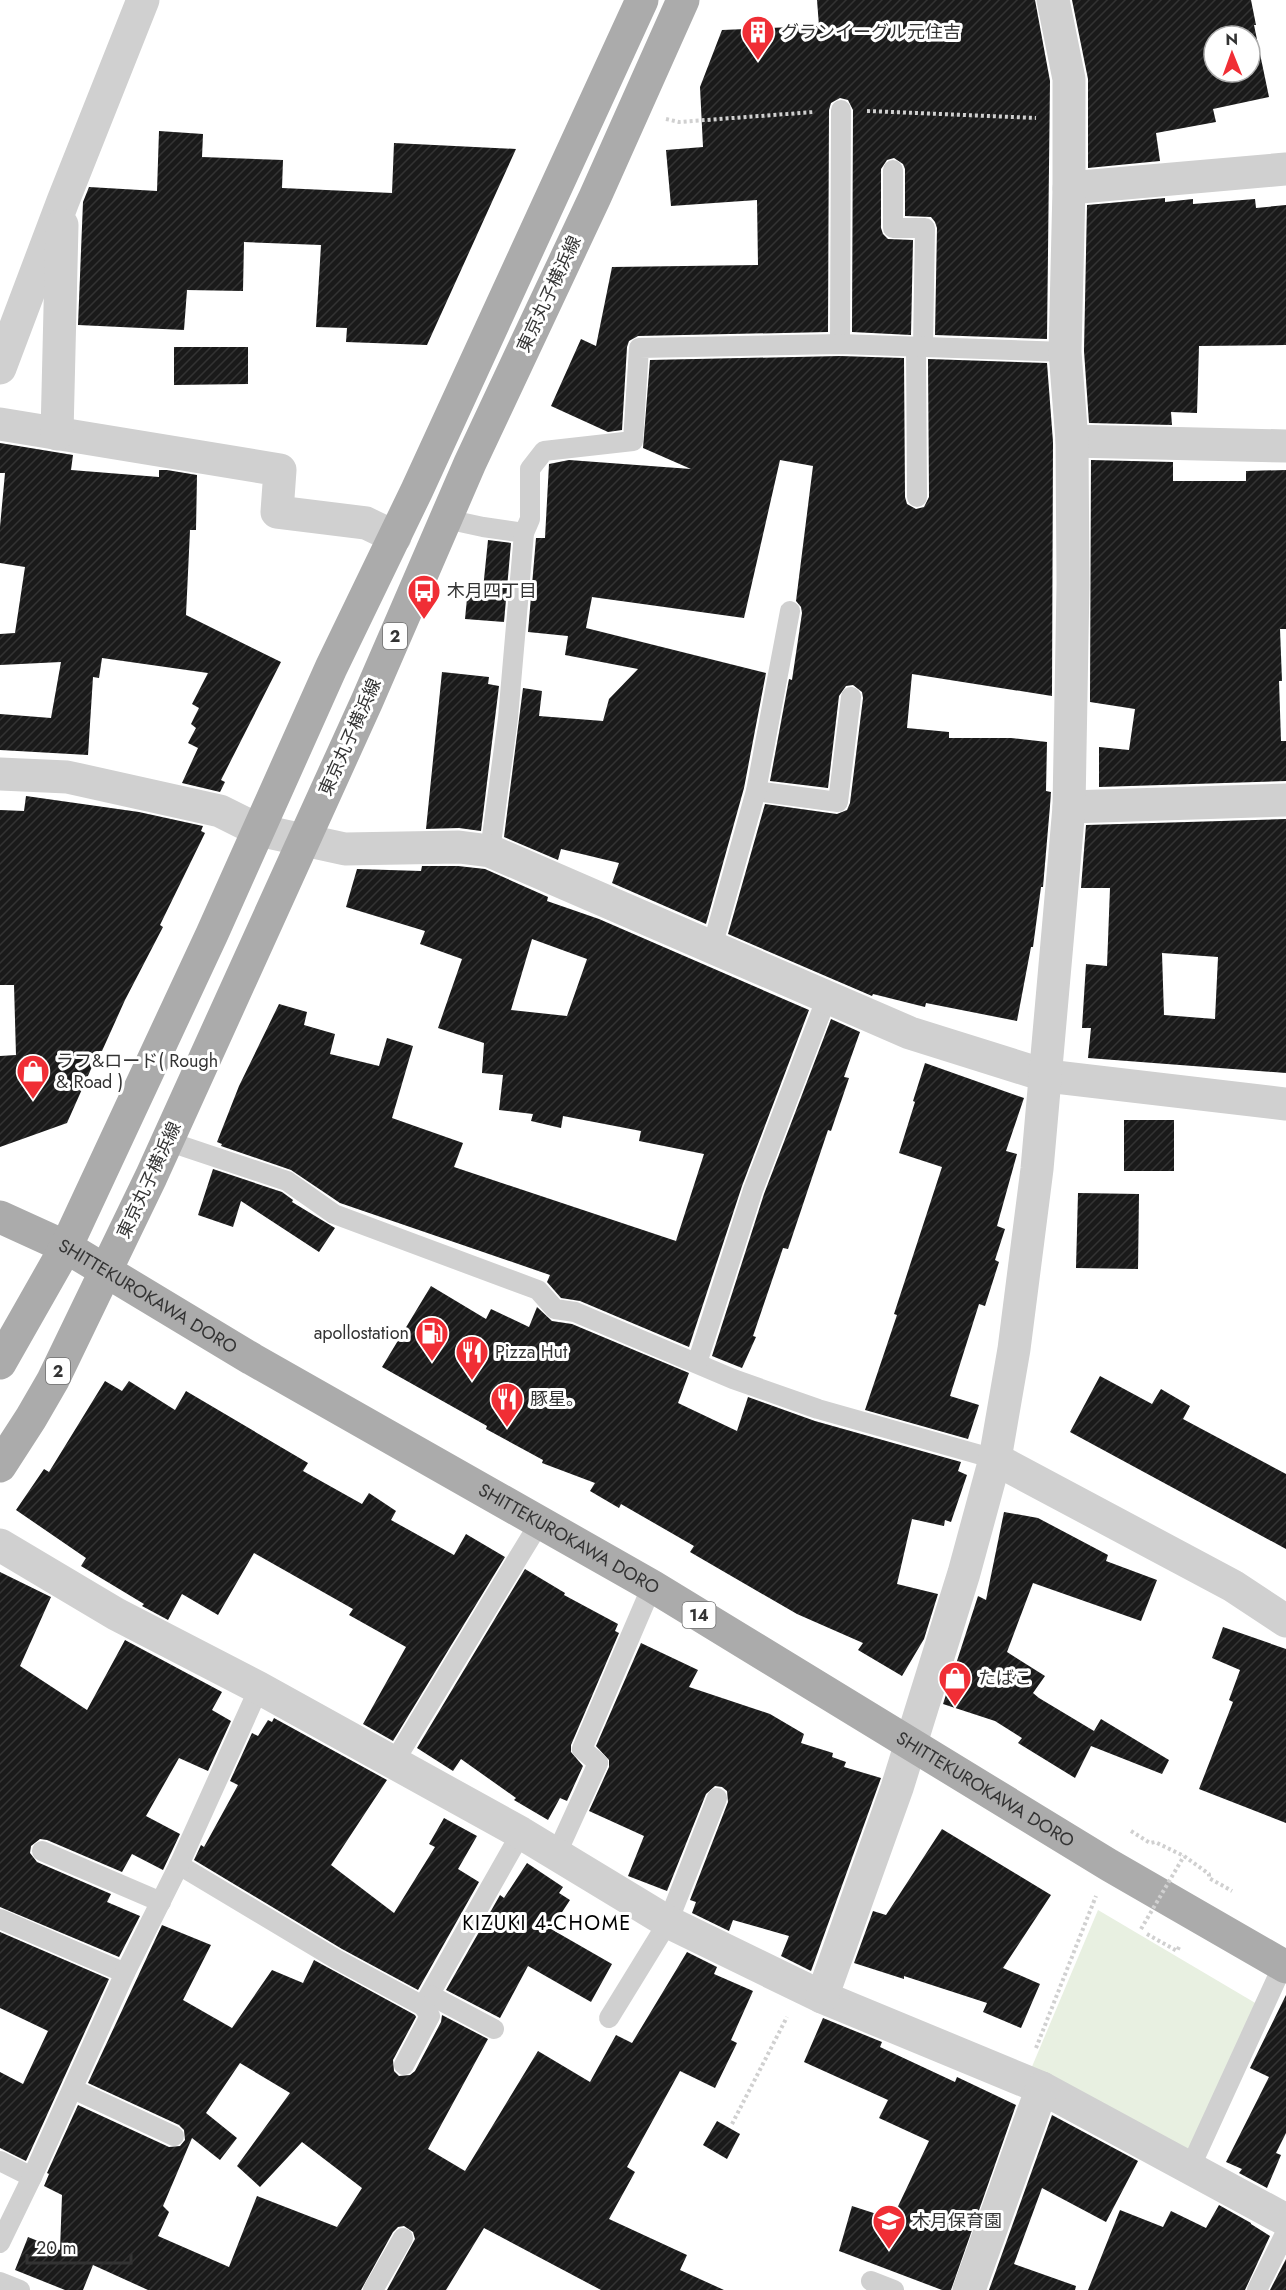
<svg xmlns="http://www.w3.org/2000/svg" width="1286" height="2290" font-family="Jost,'Noto Sans JP',sans-serif">
<defs>
<pattern id="building-hatch" width="6" height="6" patternUnits="userSpaceOnUse" patternTransform="scale(1.5)"><rect width="6" height="6" fill="#1a1a1a"/><path d="M-1 1l2-2M0 6l6-6M5 7l2-2" fill="none" stroke="#333"/></pattern>
</defs>
<rect width="100%" height="100%" fill="#fff"/>
<!-- park -->
<path fill="#e8f0e1" d="M1098 1910 1257 2004 1189 2154 1031 2069Z"/>
<!-- building -->
<g fill="url(#building-hatch)" fill-rule="evenodd">
<path d="M817 0H1035L1050 81 1047 339 935 335 937 228 935 222 931 217 905 216V169L903 164 894 158 887 160 881 169V228L883 234 888 239 913 240 911 335 852 332 853 110 848 100 840 98 831 103 829 110 828 332 638 336 629 341 627 347 622 430 608 432 551 406 581 339 596 346 612 267 758 265 757 200 671 206 666 150 703 147 700 87 722 30 819 26Z"/>
<path d="M1072 0H1251L1256 25H1254L1269 97 1213 109 1216 122 1156 133 1160 161 1088 168V79ZM1214 36H1250V72H1214Z"/>
<path d="M159 131 203 134 202 157 283 160 282 188 392 193 394 143 516 149 427 345 346 342 347 328 316 327 321 245 244 242 243 291 187 290 184 330 78 325 83 202 89 187 157 191Z"/>
<path d="M1165 198V202L1193 199V204L1255 199 1256 208 1286 205V345L1199 346 1197 413 1171 412 1172 425 1089 423 1084 351 1087 205Z"/>
<path d="M174 347H248V384L174 385Z"/>
<path d="M840 356 904 358 905 497 907 504 916 509 924 507 929 497 928 359 1047 363 1053 442 1052 696 912 674 907 728 949 732V738H1011L1047 742 1046 791 1051 792 1050 806 1043 887H1041L1033 947H1031L1017 1021 926 1003 925 1007 873 994 872 996 728 934 765 804 837 814 847 810 850 803 863 698 862 692 853 685 846 686 839 696 828 788 770 781 789 679 792 680 802 613 801 607 796 601 813 466 780 460 744 618 592 597 586 628 766 673 744 788 706 924 612 883 619 863 561 849 558 860 504 837 523 688 542 691 539 716 603 721 609 699 638 669 565 655 568 636 528 632 536 538H545L549 464 569 460 691 469 643 448 650 360Z"/>
<path d="M0 443 73 455 71 470 159 477V470H167L197 475 196 530H190L186 615 281 662 221 780 225 782 220 792 182 783 198 748 188 743 196 728 191 724 199 708 192 704 208 673 102 658 99 678 93 677 88 755 0 750V714L51 718 61 662 0 665V634L15 633 25 567 0 563V527L5 473H0Z"/>
<path d="M1091 460 1173 462V481H1246V471L1286 470V629H1280L1282 681H1279L1281 741H1286V781L1099 787V747L1129 750 1135 709 1090 702Z"/>
<path d="M488 540 511 543 504 622 465 619 468 588 483 589Z"/>
<path d="M442 672 489 677 488 684 499 686 481 831 459 828 426 829Z"/>
<path d="M26 796 139 812 203 826 201 831 205 833 160 925 163 927 125 1000 102 1051H99L67 1123 0 1147V1056L16 1055 14 985H0V810L24 811Z"/>
<path d="M1286 819V1073L1088 1058 1091 1028H1082L1086 964 1107 966 1110 888H1081L1086 825ZM1162 953 1218 957 1215 1019 1164 1015Z"/>
<path d="M422 866H458L485 869 548 897 547 901 599 919 809 1010 742 1186 689 1347 580 1301 561 1298 547 1282 550 1275 340 1203 291 1170 221 1146 222 1144 217 1142 239 1086 279 1004 307 1012 304 1025 335 1034 330 1054 379 1066 387 1038 413 1046 392 1118 463 1143 454 1167 676 1241 704 1154 639 1141 641 1131 563 1116 561 1128 531 1121 533 1114 499 1110 503 1075 482 1073 484 1043 438 1028 462 959 420 944 425 931 346 907 357 869 421 871ZM532 939 587 959 567 1016 511 1010Z"/>
<path d="M831 1019 860 1032 844 1077 849 1078 831 1131 828 1130 788 1249 783 1248 753 1336 756 1337 742 1368 712 1356 764 1194Z"/>
<path d="M925 1063 1024 1098 1006 1151 1017 1154 997 1226 1005 1229 995 1260 999 1262 985 1306 979 1304 950 1396 979 1405 968 1439 865 1410 897 1315 894 1314 942 1167 899 1153 915 1102 913 1101Z"/>
<rect x="1124" y="1120" width="50" height="51"/>
<path d="M213 1169 282 1192 293 1200 292 1202 335 1228 319 1252 241 1201 233 1227 198 1215Z"/>
<path d="M1078 1193 1139 1194 1138 1269 1076 1268Z"/>
<path d="M431 1286 486 1319 491 1309 529 1327 537 1307 552 1321 572 1324 689 1373 678 1403 737 1431 748 1397 815 1421 961 1462 958 1471 967 1475 951 1522 945 1520 944 1526 912 1519 897 1584 938 1594 924 1639 902 1676 858 1650 863 1643 797 1614 690 1552 694 1546 621 1504 619 1508 590 1491 595 1483 542 1463 543 1460 486 1429 487 1426 382 1367Z"/>
<path d="M1100 1376 1152 1404 1161 1389 1190 1406 1183 1419 1286 1474V1549L1070 1432Z"/>
<path d="M105 1381 122 1391 129 1381 175 1410 186 1391 308 1463 303 1471 362 1504 369 1493 396 1511 391 1520 454 1555 466 1534 505 1557 393 1741 363 1724 406 1647 349 1615 353 1609 254 1553 218 1615 182 1594 168 1620 142 1606 144 1604 81 1566 86 1558 16 1510 44 1469 49 1472Z"/>
<path d="M1004 1512 1038 1518 1108 1555 1106 1561 1157 1580 1141 1621 1033 1583 1007 1652 1045 1676 1033 1693 1039 1698 1094 1731 1101 1719 1169 1760 1162 1774 1091 1746 1075 1778 1018 1743 1022 1738 995 1721 943 1704 978 1596 986 1600Z"/>
<path d="M525 1569 565 1593 564 1595 618 1624 615 1631 619 1633 571 1745V1752L583 1766 567 1801 560 1798 548 1820 514 1800 516 1798 461 1759 453 1771 417 1748Z"/>
<path d="M0 1572 51 1597 20 1666 87 1710 125 1640 222 1692 212 1710 231 1721 208 1771 179 1758 146 1816 180 1834 163 1870 132 1854 122 1872 47 1840 40 1839 31 1846 30 1853 37 1862 111 1894 107 1902 140 1916 119 1957 0 1907Z"/>
<path d="M1223 1627 1286 1649V1823L1199 1789 1233 1702 1229 1700 1240 1670 1212 1658Z"/>
<path d="M641 1643 698 1670 689 1687 770 1714 804 1734 801 1743 833 1753 832 1757 846 1762 844 1767 881 1778 811 1971 781 1956 789 1936 733 1920 729 1931 692 1913 696 1902 690 1900 728 1802 727 1791 722 1787 715 1786 706 1794 667 1891 628 1876 644 1836 589 1811 609 1767V1760L596 1746Z"/>
<path d="M274 1718 387 1780 331 1865 394 1913 435 1847 429 1844 444 1818 477 1836 458 1869 479 1882 418 1990 342 1949 194 1860 201 1845 204 1847 238 1785 230 1781 252 1733 258 1736 268 1720 272 1722Z"/>
<path d="M942 1829 1051 1895 1003 1968 1040 1984 1021 2028 983 2012 987 2003 904 1976V1979L854 1963 873 1911 886 1915Z"/>
<path d="M527 1863 563 1887 559 1893 570 1900 551 1929 612 1964 591 2002 528 1966 500 2018 446 1990 500 1895 504 1898Z"/>
<path d="M162 1925 211 1945 183 2000 232 2028 272 1970 303 1983 314 1960 415 2015 416 2017 393 2060 394 2071 399 2076 410 2075 415 2071 441 2022 442 2015 488 2039 428 2149 465 2171 538 2051 590 2082 616 2035 632 2043 687 1952 717 1967 714 1974 753 1991 731 2040 737 2043 715 2088 680 2071 627 2167 635 2172 609 2219 687 2255 680 2270 724 2290H601L484 2228 446 2290H387L415 2239 413 2232 404 2226 398 2227 393 2232 361 2290H148L93 2265 83 2290H65L15 2270 28 2237 60 2250 62 2195 44 2186 49 2174 47 2173 78 2105 169 2147 180 2146 185 2140 184 2130 179 2125 88 2083ZM240 2063 290 2093 237 2166 260 2187 302 2142 362 2188 337 2227 257 2196 229 2267 158 2236 169 2212 163 2206 192 2138 220 2160 237 2138 206 2113Z"/>
<path d="M0 1932 109 1979 26 2161 0 2148V2072L23 2084 48 2031 0 2008Z"/>
<path d="M1286 1995V2133L1276 2153 1281 2155 1267 2188 1239 2173 1242 2169 1226 2162 1269 2077 1250 2068Z"/>
<path d="M823 2018 882 2042 880 2047 955 2082 957 2077 1016 2105 951 2290H942L839 2251 852 2206 892 2219 929 2141 879 2118 888 2100 804 2062Z"/>
<path d="M1052 2115 1138 2161 1106 2222 1042 2188 1014 2264 1076 2286 1075 2290H989Z"/>
<path d="M717 2121 740 2134 727 2159 703 2145Z"/>
<path d="M1219 2205 1251 2223V2224L1270 2236 1245 2290H1088L1120 2210 1163 2227 1171 2211 1206 2228Z"/>
<path d="M1286 2259V2290H1270Z"/>
</g>
<g fill="none" stroke-linecap="round" stroke-linejoin="round">
<!-- path -->
<g stroke="#d0d0d0" stroke-width="4" stroke-dasharray="3 3" stroke-linecap="butt">
<path d="M867 111 1036 118"/>
<path d="M666 119 679 122 814 112"/>
<path d="M1131 1831 1150 1843 1155 1842 1184 1856 1209 1874V1878L1232 1891"/>
<path d="M1147 1934 1177 1951 1180 1945"/>
<path d="M1036 2048 1096 1896"/>
<path d="M732 2124 787 2017"/>
</g>
<!-- service -->
<g stroke="#d0d0d0" stroke-width="20">
<path d="M893 170V228H925L923 347"/>
<path d="M840 344 841 110"/>
<path d="M916 347 917 497"/>
<path d="M446 519 483 527 524 533"/>
<path d="M756 791 838 802 851 697"/>
<path d="M490 851 508 718 524 533 530 519V469L544 451 633 441 639 348 840 344 1065 352"/>
<path d="M712 947 756 791 790 611"/>
<path d="M167 1141 287 1181 334 1214 538 1290 555 1309 575 1312 733 1379 818 1409 995 1459"/>
<path d="M697 1363 753 1190 827 997"/>
<path d="M394 1762 540 1522"/>
<path d="M42 1851 161 1902"/>
<path d="M556 1855 598 1763 582 1749 652 1586"/>
<path d="M179 1865 336 1959 423 2006 521 1833"/>
<path d="M0 1919 125 1973"/>
<path d="M430 1995 494 2029"/>
<path d="M609 2018 668 1922 717 1798"/>
<path d="M404 2065 430 2016 423 2006"/>
<path d="M73 2089 174 2136"/>
<path d="M0 2161 32 2177"/>
<path d="M1190 2168 1283 1965"/>
<path d="M0 2243 32 2177 125 1973 179 1865 259 1688"/>
<path d="M871 2281 894 2290"/>
<path d="M0 2282 20 2290"/>
<path d="M373 2290 403 2238"/>
<path d="M1257 2290 1286 2232"/>
</g>
<!-- minor -->
<g stroke="#d0d0d0" stroke-width="33">
<path d="M1069 188 1286 169"/>
<path d="M0 368 63 201 143 0"/>
<path d="M0 424 280 470 277 512 366 523 395 537"/>
<path d="M57 434 62 225"/>
<path d="M1072 441 1286 446"/>
<path d="M0 774 67 777 220 811 258 830 345 849 459 847 490 851 910 1033 1047 1076 1286 1104"/>
<path d="M1069 807 1286 800"/>
<path d="M995 1459 1233 1586 1286 1621"/>
<path d="M0 1545 116 1614 259 1688 521 1833 668 1922 822 1997 1042 2088 1286 2220"/>
<path d="M822 1997 897 1788 964 1573 995 1459 1014 1349 1037 1169 1069 807 1073 584 1072 441 1065 352 1069 188V79L1053 0"/>
<path d="M969 2290 1042 2088"/>
</g>
<!-- primary -->
<g stroke="#ababab" stroke-width="33">
<path id="s1" d="M0 1217 66 1247 252 1359 652 1586 1109 1865 1286 1967"/>
<path d="M0 1363 66 1247 212 934 331 668 417 490 642 0"/>
<path d="M0 1466 31 1418 53 1380 151 1177 367 701 470 463 595 197 683 0"/>
</g>
<!-- path-bridge -->
<path stroke="#d0d0d0" stroke-width="4" stroke-dasharray="3 3" stroke-linecap="butt" d="M1141 1929 1184 1856"/>
</g>
<!-- icons -->
<defs>
<symbol id="building-pin" viewBox="-11 -11 22 30"><path d="M0 17L-7.5 6A9.5 9.5 0 1 1 7.5 6Z" fill="#f02e35" stroke="#fff"/><path d="M-4-6H4V6H1V3H-1V6H-4ZM-2.5-4.3h1.7v1.8h-1.7ZM.8-4.3h1.7v1.8H.8ZM-2.5-1h1.7V.8h-1.7ZM.8-1h1.7V.8H.8Z" fill="#fff"/></symbol>
<symbol id="bus-pin" viewBox="-11 -11 22 30"><path d="M0 17L-7.5 6A9.5 9.5 0 1 1 7.5 6Z" fill="#f02e35" stroke="#fff"/><path d="M-5-6H5V4H4V6H2V4H-2V6H-4V4H-5ZM-3.5-4V0h7V-4ZM-3.5 1.2v1.5H-2V1.2ZM2 1.2v1.5H3.5V1.2Z" fill="#fff"/></symbol>
<symbol id="shop-pin" viewBox="-11 -11 22 30"><path d="M0 17L-7.5 6A9.5 9.5 0 1 1 7.5 6Z" fill="#f02e35" stroke="#fff"/><path d="M-5-2.5h2.3a2.7 3.5 0 0 1 5.4 0H5L5.5 6h-11ZM-1.5-2.5h3a1.5 2.3 0 0 0-3 0Z" fill="#fff"/></symbol>
<symbol id="fuel-pin" viewBox="-11 -11 22 30"><path d="M0 17L-7.5 6A9.5 9.5 0 1 1 7.5 6Z" fill="#f02e35" stroke="#fff"/><path d="M-5.5-6h7V0h2V4h1.3V-2.5L3-4.5l.8-.8L6-3V5H2.5V1h-1V6h-7ZM-4.2-4.7v3.2H.2V-4.7Z" fill="#fff"/></symbol>
<symbol id="restaurant-pin" viewBox="-11 -11 22 30"><path d="M0 17L-7.5 6A9.5 9.5 0 1 1 7.5 6Z" fill="#f02e35" stroke="#fff"/><path d="M-5-6h1v4h1v-4h1v4h1v-4h1v5L-1.5 .5V6h-2V.5L-5-1ZM5-6V6H3V1.5H1.5Q1.5-4 5-6Z" fill="#fff"/></symbol>
<symbol id="school-pin" viewBox="-11 -11 22 30"><path d="M0 17L-7.5 6A9.5 9.5 0 1 1 7.5 6Z" fill="#f02e35" stroke="#fff"/><path d="M0-5L7-2L0 1L-7-2ZM-4 1L0 2.5L4 1V4Q0 6-4 4Z" fill="#fff"/></symbol>
</defs>
<g fill-rule="evenodd">
<use href="#building-pin" x="739" y="13" width="38" height="52"/>
<use href="#bus-pin" x="405" y="572" width="38" height="52"/>
<use href="#shop-pin" x="14" y="1052" width="38" height="52"/>
<use href="#fuel-pin" x="413" y="1314" width="38" height="52"/>
<use href="#restaurant-pin" x="453" y="1333" width="38" height="52"/>
<use href="#restaurant-pin" x="488" y="1380" width="38" height="52"/>
<use href="#shop-pin" x="936" y="1659" width="38" height="52"/>
<use href="#school-pin" x="870" y="2202" width="38" height="52"/>
</g>
<g text-anchor="middle" stroke-width="6" stroke-linejoin="round" paint-order="stroke">
<!-- shield labels -->
<g fill="#fff" stroke="#707070" stroke-width="1.5">
<rect x="383" y="623" width="24" height="26" rx="4.5"/>
<rect x="46" y="1358" width="24" height="26" rx="4.5"/>
<rect x="682.5" y="1602" width="33" height="26" rx="4.5"/>
</g>
<g font-size="16" font-weight="bold" fill="#333">
<text x="395" y="642">2</text>
<text x="58" y="1377">2</text>
<text x="699" y="1621">14</text>
</g>
<!-- poi labels -->
<g font-size="18" fill="#333" stroke="#fff" text-anchor="start">
<text x="781" y="38">グランイーグル元住吉</text>
<text x="447" y="597">木月四丁目</text>
<text x="56" y="1067">ラフ&amp;ロード( Rough<tspan x="56" dy="21">&amp; Road )</tspan></text>
<text x="409" y="1339" text-anchor="end">apollostation</text>
<text x="495" y="1358">Pizza Hut</text>
<text x="530" y="1405">豚星。</text>
<text x="978" y="1684">たばこ</text>
<text x="912" y="2227">木月保育園</text>
</g>
<!-- street labels -->
<g font-size="18" fill="#333" stroke="#fff">
<text transform="translate(549 294) rotate(-65)" y="6">東京丸子横浜線</text>
<text transform="translate(350 737) rotate(-66)" y="6">東京丸子横浜線</text>
<text transform="translate(149 1180) rotate(-65)" y="6">東京丸子横浜線</text>
<text dy="6" stroke="none"><textPath href="#s1" startOffset="168">SHITTEKUROKAWA DORO</textPath></text>
<text dy="6" stroke="none"><textPath href="#s1" startOffset="654">SHITTEKUROKAWA DORO</textPath></text>
<text dy="6" stroke="none"><textPath href="#s1" startOffset="1140">SHITTEKUROKAWA DORO</textPath></text>
</g>
<!-- neighbourhood labels -->
<g font-size="20" letter-spacing="1.5" fill="#000" stroke="#fff">
<text x="547" y="1930">KIZUKI 4-CHOME</text>
</g>
</g>
<!-- north arrow -->
<g transform="translate(1232 54) rotate(359)"><circle r="28" fill="#ffffff" stroke="#adadad" stroke-width="1.5"/>
<path d="M0-4.5L10 22L0 15L-10 22Z" fill="#f02e35"/>
<text y="-9" font-size="16" font-weight="bold" text-anchor="middle" fill="#333333">N</text>
</g>
<!-- scale -->
<path d="M27 2254v9h104v-9" fill="none" stroke="#333333" stroke-width="3"/>
<text x="36" y="2254" font-size="18" fill="#333333" stroke="#ffffff" stroke-width="4.5" paint-order="stroke">20 m</text>
</svg>
